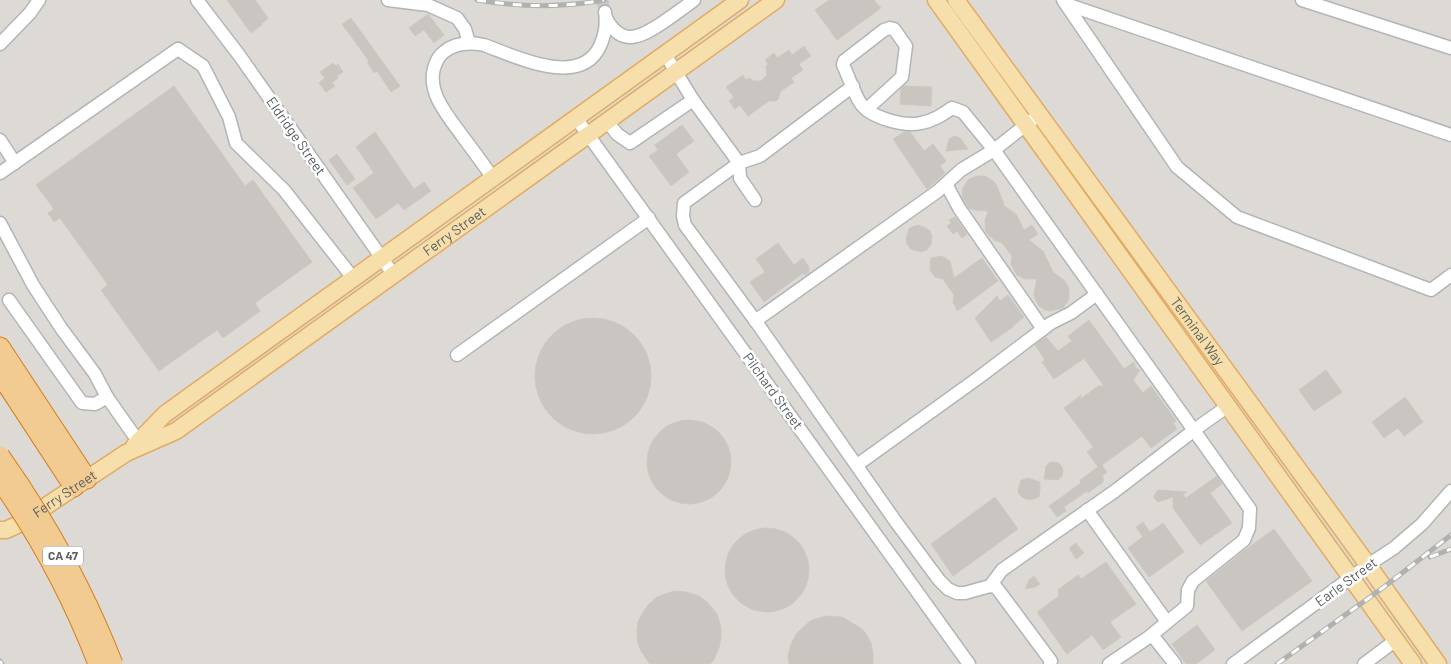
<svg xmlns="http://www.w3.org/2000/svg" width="1451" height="664" font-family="Barlow,sans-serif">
<rect width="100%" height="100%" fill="#ebe8e1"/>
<!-- industrial -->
<rect fill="#dddad6" x="0" y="0" width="1451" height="664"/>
<!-- building -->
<g fill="#c9c5c0" stroke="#cfc8c1">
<path d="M227 0H255L268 18 261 24 262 25 251 33Z"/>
<path d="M829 0H874L881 8 837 40 815 10Z"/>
<path d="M428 14 444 35 434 43 424 30 415 36 409 28Z"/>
<path d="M351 18 400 86 391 92 377 71 374 73 367 62 369 61 342 24Z"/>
<path d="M804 46 811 56 799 64 803 70 791 78 794 82 781 91 778 99 775 101H769L748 116 740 105 735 109 729 101 734 97 726 87 743 75 746 80 749 78 754 81H761L767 75 766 66 768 64 765 60 774 53 777 58 789 50 792 55Z"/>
<path d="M333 63 336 66 338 64 343 72 337 76 338 78 332 83 335 86 326 92 319 83 325 78 320 72Z"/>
<path d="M174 86 245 186 253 180 312 262 255 303 260 311 223 338 217 330 159 371 101 290 108 285 60 218 54 222 48 213 54 209 36 185Z"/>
<path d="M904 86 932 87 931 106 900 104 901 89Z"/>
<path d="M682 125 694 141 676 154 689 172 671 186 649 156 658 150 655 145Z"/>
<path d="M375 132 414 189 424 182 431 191 404 210 398 203 376 219 353 188 374 173 356 147Z"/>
<path d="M904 132H910L924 151 933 144 946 161 940 166 945 173 927 189 893 139Z"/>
<path d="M954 136 960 138 968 149 946 151 949 139Z"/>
<path d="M337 154 355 179 347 185 329 160Z"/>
<path d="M976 176H985L993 181 996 184 1004 204 1003 205 1016 214 1024 230 1032 225 1038 234 1029 240 1043 251 1053 272 1065 281 1069 288V299L1063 308 1050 311 1045 310 1039 306 1035 299 1034 293 1037 279H1025L1017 275 1011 264 1012 256 1002 243 994 240 986 232 985 221 988 211 975 210 969 208 966 204 962 197 963 188 968 180Z"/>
<path d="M955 217 967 234 962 238 957 231 953 234 947 226 951 223 949 220Z"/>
<path d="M918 225 926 228 930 231 932 237 931 244 927 250 921 252 911 249 907 244 906 239 909 229 912 227Z"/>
<path d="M778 243 794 265 803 258 809 267V272L805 275 803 273 764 302 750 282 765 272 756 259Z"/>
<path d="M942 256 950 261 954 278 982 258 998 281 957 311 955 305 953 303 954 295 943 279 935 277 930 270 931 258Z"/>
<path d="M1008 295 1024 317 1013 326V327L991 342 975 318 997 296 1000 301Z"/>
<circle cx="593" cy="376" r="58"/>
<path d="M1089 320 1124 369 1134 362 1136 368 1140 370 1133 380 1143 393 1151 386 1176 421 1173 423 1177 429 1151 448 1142 436 1102 465 1107 472 1102 476 1104 480 1102 481 1103 482 1088 493 1087 491 1064 507 1066 511 1057 517 1049 506 1081 483 1080 481 1082 480H1080L1098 467 1087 452 1093 447 1064 408 1081 395V399L1098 386H1104L1083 357V359L1054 379 1042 362 1045 360 1035 345 1046 337 1058 351 1072 341 1068 336Z"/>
<path d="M1326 370 1342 392 1314 411 1299 390Z"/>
<path d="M1405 397 1423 422 1404 436 1398 428 1384 438 1372 422Z"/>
<circle cx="689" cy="462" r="42"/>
<path d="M1054 462 1059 463 1062 467 1063 471 1062 476 1058 480 1044 479 1046 466 1049 463Z"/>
<path d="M1217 476 1222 484 1210 493 1232 523 1200 545 1173 508V497L1158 502 1154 498V495L1158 490 1187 492 1183 494 1186 498Z"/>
<path d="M1029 478 1040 482V490L1039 497 1030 500 1023 498 1019 494 1018 490 1021 480Z"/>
<path d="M995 497 1018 529 953 576 931 544Z"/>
<path d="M1143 522 1150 532 1163 523 1184 552 1149 577 1128 548 1143 537 1136 527Z"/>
<circle cx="767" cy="570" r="42"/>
<path d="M1274 529 1312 581 1242 631 1206 581 1245 550Z"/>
<path d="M1076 543 1084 553 1076 559 1069 548Z"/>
<path d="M1106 562 1136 604 1110 622 1121 637 1103 650 1092 635 1067 654 1037 612 1059 596 1058 594 1059 593 1058 590 1078 575 1081 579Z"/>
<path d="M1034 576 1040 584 1035 587 1025 589 1029 580Z"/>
<path d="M674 591 686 592 699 596 707 602 717 614 721 627V638L719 648 713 661 710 664H650L641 651 638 643 637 632 638 622 642 614 648 605 657 597Z"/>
<path d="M825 616 842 617 859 627 865 632 871 643 873 654V664H789L788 656 791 644 796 634 810 621Z"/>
<path d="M1197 625 1215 650 1196 664H1186L1172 644Z"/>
</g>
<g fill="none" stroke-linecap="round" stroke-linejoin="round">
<!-- minor-tunnel -->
<path stroke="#c7c6c1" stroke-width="12" stroke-dasharray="12 6" stroke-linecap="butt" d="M602 0 605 12"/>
<defs>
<g id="minor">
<path d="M197 0 239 55 393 274"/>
<path d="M388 0 428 5 457 18 465 29 469 43"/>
<path d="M1063 0 1177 167 1237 217 1431 290 1451 275"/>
<path d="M1302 0 1451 48"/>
<path d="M1066 4 1451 135"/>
<path d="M606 18C622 49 643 36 665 21 675 14 685 7 694 0"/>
<path d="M0 44 30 13 39 0"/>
<path d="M665 54 693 100 739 163 760 156 853 86"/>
<path d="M867 109 902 77 906 46 894 29 890 28 884 30 844 61 843 65C849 77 854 94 861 104 871 118 905 127 921 123 933 121 942 115 952 108L963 112 994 150 1250 509 1249 528 1244 540 1193 581 1188 590 1187 606 1149 637 1109 664"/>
<path d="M576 118 969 664"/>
<path d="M607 121 617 134 630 143 693 100"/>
<path d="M0 140 15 163"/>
<path d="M739 163 684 203 683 216 685 225 757 323 896 522 939 580 948 589 957 593H965L990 586 996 587 1051 661 1050 664"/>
<path d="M739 163 740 178 755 200"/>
<path d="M0 173 178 49 203 66 229 117 236 143 284 190 353 278"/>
<path d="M493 178C483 164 473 150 463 137 449 117 427 94 434 68 436 62 438 56 444 52 456 42 470 42 484 45 515 56 580 89 600 46 605 35 607 24 605 12"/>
<path d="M946 184 959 208 1043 329"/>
<path d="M0 223 33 285 61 328 95 374 107 397"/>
<path d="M9 300 82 403 95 404 107 397 138 441"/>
<path d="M755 321 938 191 961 170 994 150 1032 120"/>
<path d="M457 355 649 218"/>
<path d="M857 465 978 378 1051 323 1071 313 1097 294"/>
<path d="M1087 510 1167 622"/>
<path d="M990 586 1002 570 1115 491 1197 428 1228 406"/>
<path d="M1152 635 1175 664"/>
<path d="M1233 664 1368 565 1394 548 1422 524 1451 491"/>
<path d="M1364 664 1396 640"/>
</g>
<g id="major">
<path d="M936 0 1413 664"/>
<path id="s1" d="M956 0 1368 565 1438 664"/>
<path d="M134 446 165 414 740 0"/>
<path id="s2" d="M0 530H6L19 524 126 453 176 431 776 0"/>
</g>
<g id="highway">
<path d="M0 347 87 479"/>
<path d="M0 374 74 487"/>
</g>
</defs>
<!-- minor casing -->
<use href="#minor" stroke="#b2b5b8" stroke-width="15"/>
<!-- major casing -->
<use href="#major" stroke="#e2ab63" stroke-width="19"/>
<!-- highway casing -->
<use href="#highway" stroke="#d67d16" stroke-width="21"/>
<!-- minor -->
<use href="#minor" stroke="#fff" stroke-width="12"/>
<!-- major -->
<use href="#major" stroke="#f6dfab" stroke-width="16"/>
<!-- highway -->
<use href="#highway" stroke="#f2cb92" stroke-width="19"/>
<defs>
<g id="rail">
<path d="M477 0C519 7 562 8 604 0"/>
<path d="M1430 557 1451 549"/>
<path d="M0 661 2 664"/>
<path d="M1277 664 1384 587 1451 535"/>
</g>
</defs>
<!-- rail casing -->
<use href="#rail" stroke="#b0b1b1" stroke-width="5"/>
<!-- rail -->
<use href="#rail" stroke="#fff" stroke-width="3" stroke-dasharray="9" stroke-linecap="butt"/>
<defs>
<g id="highway-bridge">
<path d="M0 456C46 521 84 590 113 664"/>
<path d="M0 480C40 537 73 599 98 664"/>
</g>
</defs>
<!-- highway-bridge casing -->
<use href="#highway-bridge" stroke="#d67d16" stroke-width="21" stroke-linecap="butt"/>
<!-- highway-bridge -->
<use href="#highway-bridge" stroke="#f2cb92" stroke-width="19"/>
</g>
<g text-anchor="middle" stroke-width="5" stroke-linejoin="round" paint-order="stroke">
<!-- shield labels -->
<rect fill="#fff" stroke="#8c8e90" stroke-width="1" x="43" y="546.5" width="40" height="19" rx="4"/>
<g font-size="12" font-weight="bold" fill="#5a5e61">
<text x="63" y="560">CA 47</text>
</g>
<!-- street labels -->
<g font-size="14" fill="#5a5e61" stroke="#fff">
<text transform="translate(296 136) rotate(55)" y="5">Eldridge Street</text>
<text dy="5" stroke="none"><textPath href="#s2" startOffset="546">Ferry Street</textPath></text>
<text dy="5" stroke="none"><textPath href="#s1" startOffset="410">Terminal Way</textPath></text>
<text transform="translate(773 391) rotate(54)" y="5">Pilchard Street</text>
<text dy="5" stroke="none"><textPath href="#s2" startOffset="75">Ferry Street</textPath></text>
<text transform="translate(1346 582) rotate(-36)" y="5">Earle Street</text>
</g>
</g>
</svg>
